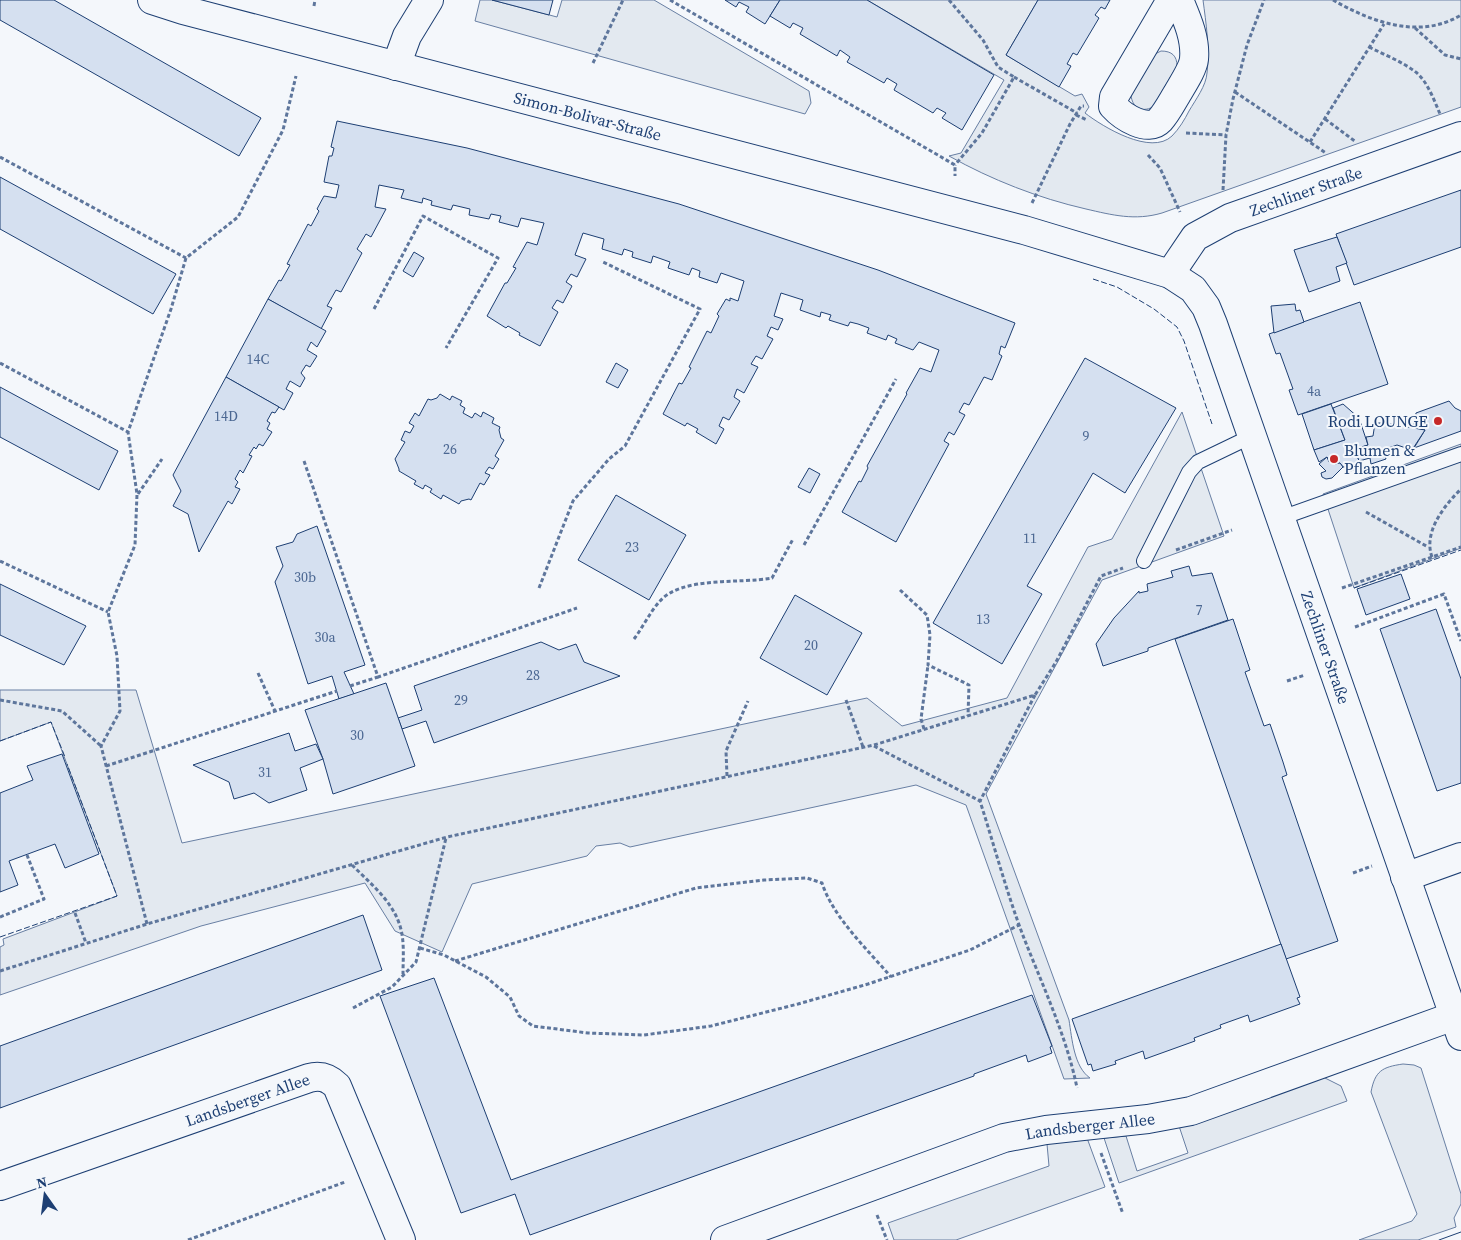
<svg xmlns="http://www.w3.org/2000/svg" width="1461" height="1240" font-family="'Source Serif 4',serif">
<rect width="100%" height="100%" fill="#f4f7fb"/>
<!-- green -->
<g fill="#e3e9f0" stroke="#687fa3">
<path d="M480 0H492L557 17 562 0H654L809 91 811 103 805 114 475 21Z"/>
<path d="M867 0H1038L1006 55 1075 96 1082 94 1089 107 1085 113C1103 127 1151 156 1172 136 1179 129 1185 119 1189 111 1196 99 1206 86 1207 73 1210 49 1206 23 1203 0H1461V107L1162 213C1135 221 1112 215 1086 209 1038 198 992 180 949 156L961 153 1004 80Z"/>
<path d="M1161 51C1172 51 1177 56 1177 66L1153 107C1141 113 1132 107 1131 95L1155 54Z"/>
<path d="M1182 412 1224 536 1102 580 986 794 1069 1020C1072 1039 1074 1067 1090 1078L1064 1079 966 805 916 785 630 847 620 843 596 846 587 856 472 884 442 952 395 931 365 883 201 926 0 995V947L4 945 3 939 117 896 51 722 0 741V690H136L182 843 867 698 902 726 1007 698 1088 547 1112 539Z"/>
<path d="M1461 444V548L1354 588 1323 494Z"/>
<path d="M1403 1064 1414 1065 1421 1068 1461 1194V1204L1454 1218 1456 1227 1418 1240H1359L1412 1221 1417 1214 1371 1092C1375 1071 1382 1067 1403 1064Z"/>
<path d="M1323 1077 1341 1086 1347 1101 1119 1183 1104 1138 1126 1136 1137 1171 1188 1153 1179 1126Z"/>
<path d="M1087 1138 1105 1187 956 1240H894L888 1223 1049 1166 1047 1144Z"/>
</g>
<!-- building -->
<g fill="#d5e0f0" stroke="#1d3f73">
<path d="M0 0H54L261 118 239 156 0 20Z"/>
<path d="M492 0H553L549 15Z"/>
<path d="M725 0H780L765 24 746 12 749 7 739 2 736 7Z"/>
<path d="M780 0H867L994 75 962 130 942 118 946 113 937 108 933 113 894 90 897 84 887 78 884 83 847 62 850 57 840 50 837 56 800 34 803 28 793 23 790 28 770 16Z"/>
<path d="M1038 0H1110L1105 9 1101 7 1095 15 1099 18 1077 55 1073 53 1067 64 1071 66 1059 87 1006 55Z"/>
<path d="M337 121 467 148 679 204 878 270 1015 323 1005 348 1001 346 999 354 1002 356 992 380 984 377 969 405 964 403 959 412 965 415 954 435 949 432 944 441 949 444 896 542 842 512 859 481 861 482 868 468 867 466 907 394 906 393 920 368 931 372 939 350 919 342 913 350 895 343 897 339 888 335 886 340 867 333 869 328 858 324 850 322 848 326 829 320 831 315 821 312 820 317 800 310 803 300 781 293 774 316 783 319 778 330 771 327 767 336 773 339 762 359 756 356 751 364 758 367 744 393 737 389 734 397 740 401 729 420 723 417 719 426 724 429 716 444 696 432 698 429 687 423 685 426 663 414 679 383 682 384 686 377 691 368 689 367 707 331 711 333 719 316 717 314 726 299 730 301V298L738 301 744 281 721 273 717 283 699 277 700 271 692 268 689 275 668 268 670 262 653 256 651 263 632 257 633 252 624 249 622 255 602 249 604 239 583 233 575 255 586 259 577 277 571 274 566 282 572 286 563 303 557 300 552 308 558 312 540 346 519 335 520 333 508 326 506 328 487 316 505 283H507L516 268 513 267 527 242 537 245 544 223 521 218 518 227 499 222 501 216 491 214 489 219 469 215 470 209 453 205 451 210 431 205 432 201 423 198 422 203 401 198 404 190 379 185 375 207 386 209 371 237 366 234 357 249 362 253 341 292 336 290 327 306 332 308 321 329 268 299 279 280 281 281 290 265 287 264 308 224 311 226 319 211 317 209 324 196 336 198 339 185 324 182 329 156H332L334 148 331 147Z"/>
<path d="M0 177 176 274 153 314 0 229Z"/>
<path d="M1461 190V247L1354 285 1336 234Z"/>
<path d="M1337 237 1347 263 1336 267 1340 281 1309 292 1294 250Z"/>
<path d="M414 252 424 258 413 277 403 271Z"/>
<path d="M268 299 326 331 317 347 311 342 307 350 317 356 310 367 306 365 301 373 305 378 300 387 290 381 286 389 293 393 284 410 226 377Z"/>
<path d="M1360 302 1388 384 1298 415 1289 390 1293 389 1280 353 1276 354 1269 334Z"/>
<path d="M1295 304 1296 311 1300 310 1304 322 1274 333 1271 306Z"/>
<path d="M1085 358 1176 408 1125 493 1093 473 1027 586 1042 594 1002 664 933 623Z"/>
<path d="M616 363 628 370 618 388 606 382Z"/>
<path d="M226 377 279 407 275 413 272 412 267 421 270 423 267 429 272 432 263 446 259 444 256 449 254 447 249 455 252 456 243 473 240 470 235 479 238 482 235 487 240 489 232 504 228 501 199 552 188 514 173 506 181 491 173 475Z"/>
<path d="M0 387 118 451 99 490 0 437Z"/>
<path d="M440 394 450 400 452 396 462 401 460 405 465 408 463 413 472 418 475 413 481 417 483 412 494 418 492 423 500 427 499 430 501 438 504 440 495 456 499 459 493 469 489 467 485 473 490 475 484 485 480 483 471 500 469 499 461 501 459 504 443 495 441 499 430 492 432 489 425 485 423 489 414 484 416 481 399 471V469L395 459 405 442 401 440 405 431 410 433 414 426 409 423 415 413 419 416 428 399 431 400 437 398Z"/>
<path d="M1449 401 1455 408 1461 411V431L1414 448 1425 430 1413 428 1416 413Z"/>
<path d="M1331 404 1345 440 1314 450 1302 414Z"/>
<path d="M1343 404 1359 418 1368 445 1355 449 1361 467 1348 472 1346 467H1343L1340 463 1335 464V460L1329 462 1327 457 1319 462 1314 450 1345 440 1333 408Z"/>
<path d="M1375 423H1385L1425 430 1412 450 1397 445 1383 450 1386 459 1371 464 1370 458 1359 461 1355 449 1368 445 1366 437 1373 436Z"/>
<path d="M1327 457 1329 462 1335 460V464L1340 463 1343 467 1332 478 1326 479 1322 477 1321 473 1326 471 1319 464Z"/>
<path d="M809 468 820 474 810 493 798 487Z"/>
<path d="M616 495 686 535 649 600 578 560Z"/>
<path d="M317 526 365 665 344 672 354 694 339 699 332 676 308 684 275 582 283 566 276 547 293 542 297 534Z"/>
<path d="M1189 566 1192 576 1212 573 1228 620 1148 648V651L1103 666 1096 644 1114 618 1139 591V593L1148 591 1147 584 1173 577 1171 571Z"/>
<path d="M1401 574 1410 599 1366 615 1357 589Z"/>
<path d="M0 584 86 626 64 665 0 635Z"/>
<path d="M795 595 862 633 827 695 760 658Z"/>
<path d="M1436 609 1461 679V783L1437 791 1380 629Z"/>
<path d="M1233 619 1250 670 1245 672 1264 726 1270 724 1283 762 1287 775 1282 777 1338 941 1286 959 1175 639Z"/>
<path d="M541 642 559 650 576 644 584 662 620 676 434 743 426 721 402 729 398 718 422 710 414 686Z"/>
<path d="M386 683 415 766 333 794 323 759 305 710Z"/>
<path d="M289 733 295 751 316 744 323 759 300 768 307 790 269 803 254 793 234 799 229 782 193 765Z"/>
<path d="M62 754 99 854 65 868 55 844 9 861 18 885 0 892V793L33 780 27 766Z"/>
<path d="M363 915 382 970 0 1108V1046Z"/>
<path d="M1281 944 1300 997 1297 998 1300 1004 1250 1022 1248 1015 1220 1025 1221 1028 1194 1038 1195 1041 1145 1059 1143 1051 1115 1061 1116 1064 1093 1071 1091 1064 1088 1065 1072 1019Z"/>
<path d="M434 978 511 1180 1032 995 1052 1046 1050 1047 1052 1053 1028 1062 1026 1055 974 1074V1076L530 1235 515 1194 461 1213 380 996Z"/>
</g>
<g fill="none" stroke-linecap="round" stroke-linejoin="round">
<defs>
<g id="lane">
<path d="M1281 518 1461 454"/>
<path d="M1144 561 1189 472 1198 462 1252 436"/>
</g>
<g id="street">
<path d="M1171 0 1114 97 1113 106C1123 117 1148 133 1160 120 1167 112 1172 102 1177 94 1182 85 1193 69 1194 59 1196 39 1187 19 1179 0"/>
<path d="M396 66 407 36 429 0"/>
<path id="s1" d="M1170 274 1195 237 1230 218 1461 136"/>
<path d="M1405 877 1461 857"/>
<path id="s2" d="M0 1186 309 1078C320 1075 328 1077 337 1086L401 1240"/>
<path id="s3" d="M725 1240 1004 1138 1046 1130 1148 1119 1191 1111 1454 1016"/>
</g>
<g id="secondary">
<path id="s4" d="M152 0 183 10 1024 230 1170 274 1193 289 1206 307 1213 324 1461 1036"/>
</g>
</defs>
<!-- lane casing -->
<use href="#lane" stroke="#1d3f73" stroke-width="16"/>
<!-- street casing -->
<use href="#street" stroke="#1d3f73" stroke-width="30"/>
<!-- secondary casing -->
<use href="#secondary" stroke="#1d3f73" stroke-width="30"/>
<!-- path -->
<g stroke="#5e769c" stroke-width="3" stroke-dasharray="4 2.5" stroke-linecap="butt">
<path d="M670 0 955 165V176"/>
<path d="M949 0 983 40 998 67 1014 77 982 133 955 165"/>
<path d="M1333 0C1371 22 1420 40 1461 15"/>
<path d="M314 6 315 0"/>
<path d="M1415 28 1445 55 1461 59"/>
<path d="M1369 47C1385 55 1403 62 1417 73 1428 83 1434 100 1440 114"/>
<path d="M593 63 623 0"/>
<path d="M1014 77 1077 113"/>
<path d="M1235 92 1326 153"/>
<path d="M1076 115 1087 120"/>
<path d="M1325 119 1356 142"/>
<path d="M1186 133 1226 135"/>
<path d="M1310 142 1384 24"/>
<path d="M1148 155 1160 168 1180 212"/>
<path d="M0 157 186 258"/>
<path d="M1223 190 1226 135 1233 99 1247 45 1264 0"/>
<path d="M1032 203 1070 124 1081 106H1084"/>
<path d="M374 309 423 216 498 258 446 348"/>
<path d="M0 363 128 432"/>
<path d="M304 461 378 677 577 608"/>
<path d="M138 494 162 459"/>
<path d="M1366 512 1428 547"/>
<path d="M804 545 896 379"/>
<path d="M1176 550 1232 530"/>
<path d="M1432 557C1423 532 1444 506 1461 489"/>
<path d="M0 561 108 612"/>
<path d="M539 588 573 501 609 459 625 446 700 309 601 261"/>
<path d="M1342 588 1461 547"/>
<path d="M900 590 927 615 930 635 928 665 969 685 968 716"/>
<path d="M1355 627 1444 594 1461 641"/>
<path d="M634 639C643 627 650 612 660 601 682 576 740 584 772 578L793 539"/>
<path d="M258 673 275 711"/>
<path d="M1287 681 1305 675"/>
<path d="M350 686 378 677"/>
<path d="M1035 695 980 801C994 845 1006 890 1022 933 1041 982 1067 1037 1077 1088"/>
<path d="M0 700 62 711 101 746"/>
<path d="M846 700 863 747"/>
<path d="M924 729 921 719 928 665"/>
<path d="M874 746 980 801"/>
<path d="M106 766 337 691"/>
<path d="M727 776 726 751 748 701"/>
<path d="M352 865C369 882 391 900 399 923 405 939 403 957 403 974"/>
<path d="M1353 873 1372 866"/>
<path d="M75 913 86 943"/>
<path d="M0 917 44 899 27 855"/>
<path d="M147 924 101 746 120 711 117 656 108 612 135 545 137 494 128 432 171 309 186 258 238 217 283 130 296 76"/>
<path d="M420 948 444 955 486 977 510 997 519 1016 533 1026 588 1033 644 1035 711 1026 798 1004 868 984 970 950 1019 925"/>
<path d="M455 961 696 888 764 880 807 878 822 883C833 917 867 949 891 977"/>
<path d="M0 971 147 924 447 837 874 745 1035 695 1056 662 1101 576 1123 568"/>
<path d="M353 1008 392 987 416 962 446 838"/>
<path d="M1101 1153 1123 1214"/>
<path d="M877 1215 887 1240"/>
<path d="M188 1240 345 1182"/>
</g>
<!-- lane -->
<use href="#lane" stroke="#f4f7fb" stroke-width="14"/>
<!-- street -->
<use href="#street" stroke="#f4f7fb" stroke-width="28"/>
<!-- secondary -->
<use href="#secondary" stroke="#f4f7fb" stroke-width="28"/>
<!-- tram -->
<path stroke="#1d3f73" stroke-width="1" d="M1439 1240 1461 1232"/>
<!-- fence -->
<g stroke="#1d3f73" stroke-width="1" stroke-dasharray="6 2.5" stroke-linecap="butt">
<path d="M1093 279 1117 287 1154 309 1177 327 1184 341 1212 424"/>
<path d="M1354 588 1461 550"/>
<path d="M0 741 51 722 65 757"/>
<path d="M0 937 117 896 67 764"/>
</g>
</g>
<!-- markers -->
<g fill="#c62828" stroke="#f4f7fb" stroke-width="2">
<circle cx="1438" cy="421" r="5"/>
<circle cx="1334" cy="459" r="5"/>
</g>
<g text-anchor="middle" stroke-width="4" stroke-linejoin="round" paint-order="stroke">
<!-- number labels -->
<g font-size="14" fill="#4b6792">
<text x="258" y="364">14C</text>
<text x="1314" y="396">4a</text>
<text x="226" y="421">14D</text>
<text x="1086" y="441">9</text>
<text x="450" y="454">26</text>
<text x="1030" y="543">11</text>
<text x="632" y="552">23</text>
<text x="305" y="582">30b</text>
<text x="1199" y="615">7</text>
<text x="983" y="624">13</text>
<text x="325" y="642">30a</text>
<text x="811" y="650">20</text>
<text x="533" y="680">28</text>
<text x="461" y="705">29</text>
<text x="357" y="740">30</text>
<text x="265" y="777">31</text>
</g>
<!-- street labels -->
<g font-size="16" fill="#1d3f73" stroke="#f4f7fb">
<text dy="6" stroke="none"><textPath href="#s4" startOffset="451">Simon-Bolivar-Straße</textPath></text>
<text dy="6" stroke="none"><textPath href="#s1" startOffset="165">Zechliner Straße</textPath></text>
<text dy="6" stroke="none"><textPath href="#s4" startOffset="1465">Zechliner Straße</textPath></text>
<text dy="6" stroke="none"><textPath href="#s2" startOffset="262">Landsberger Allee</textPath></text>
<text dy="6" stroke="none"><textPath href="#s3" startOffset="384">Landsberger Allee</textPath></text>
</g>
<!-- poi labels -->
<g font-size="16" fill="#1d3f73" stroke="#f4f7fb" text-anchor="end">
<text x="1428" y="427">Rodi LOUNGE</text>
<text x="1344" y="456" text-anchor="start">Blumen &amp;<tspan x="1344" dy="18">Pflanzen</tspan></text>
</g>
</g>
<!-- north arrow -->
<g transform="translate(45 1195) rotate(346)" stroke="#f4f7fb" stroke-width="4" paint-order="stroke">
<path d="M0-4L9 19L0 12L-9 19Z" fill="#1d3f73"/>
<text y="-8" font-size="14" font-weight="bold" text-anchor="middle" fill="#1d3f73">N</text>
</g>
</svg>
